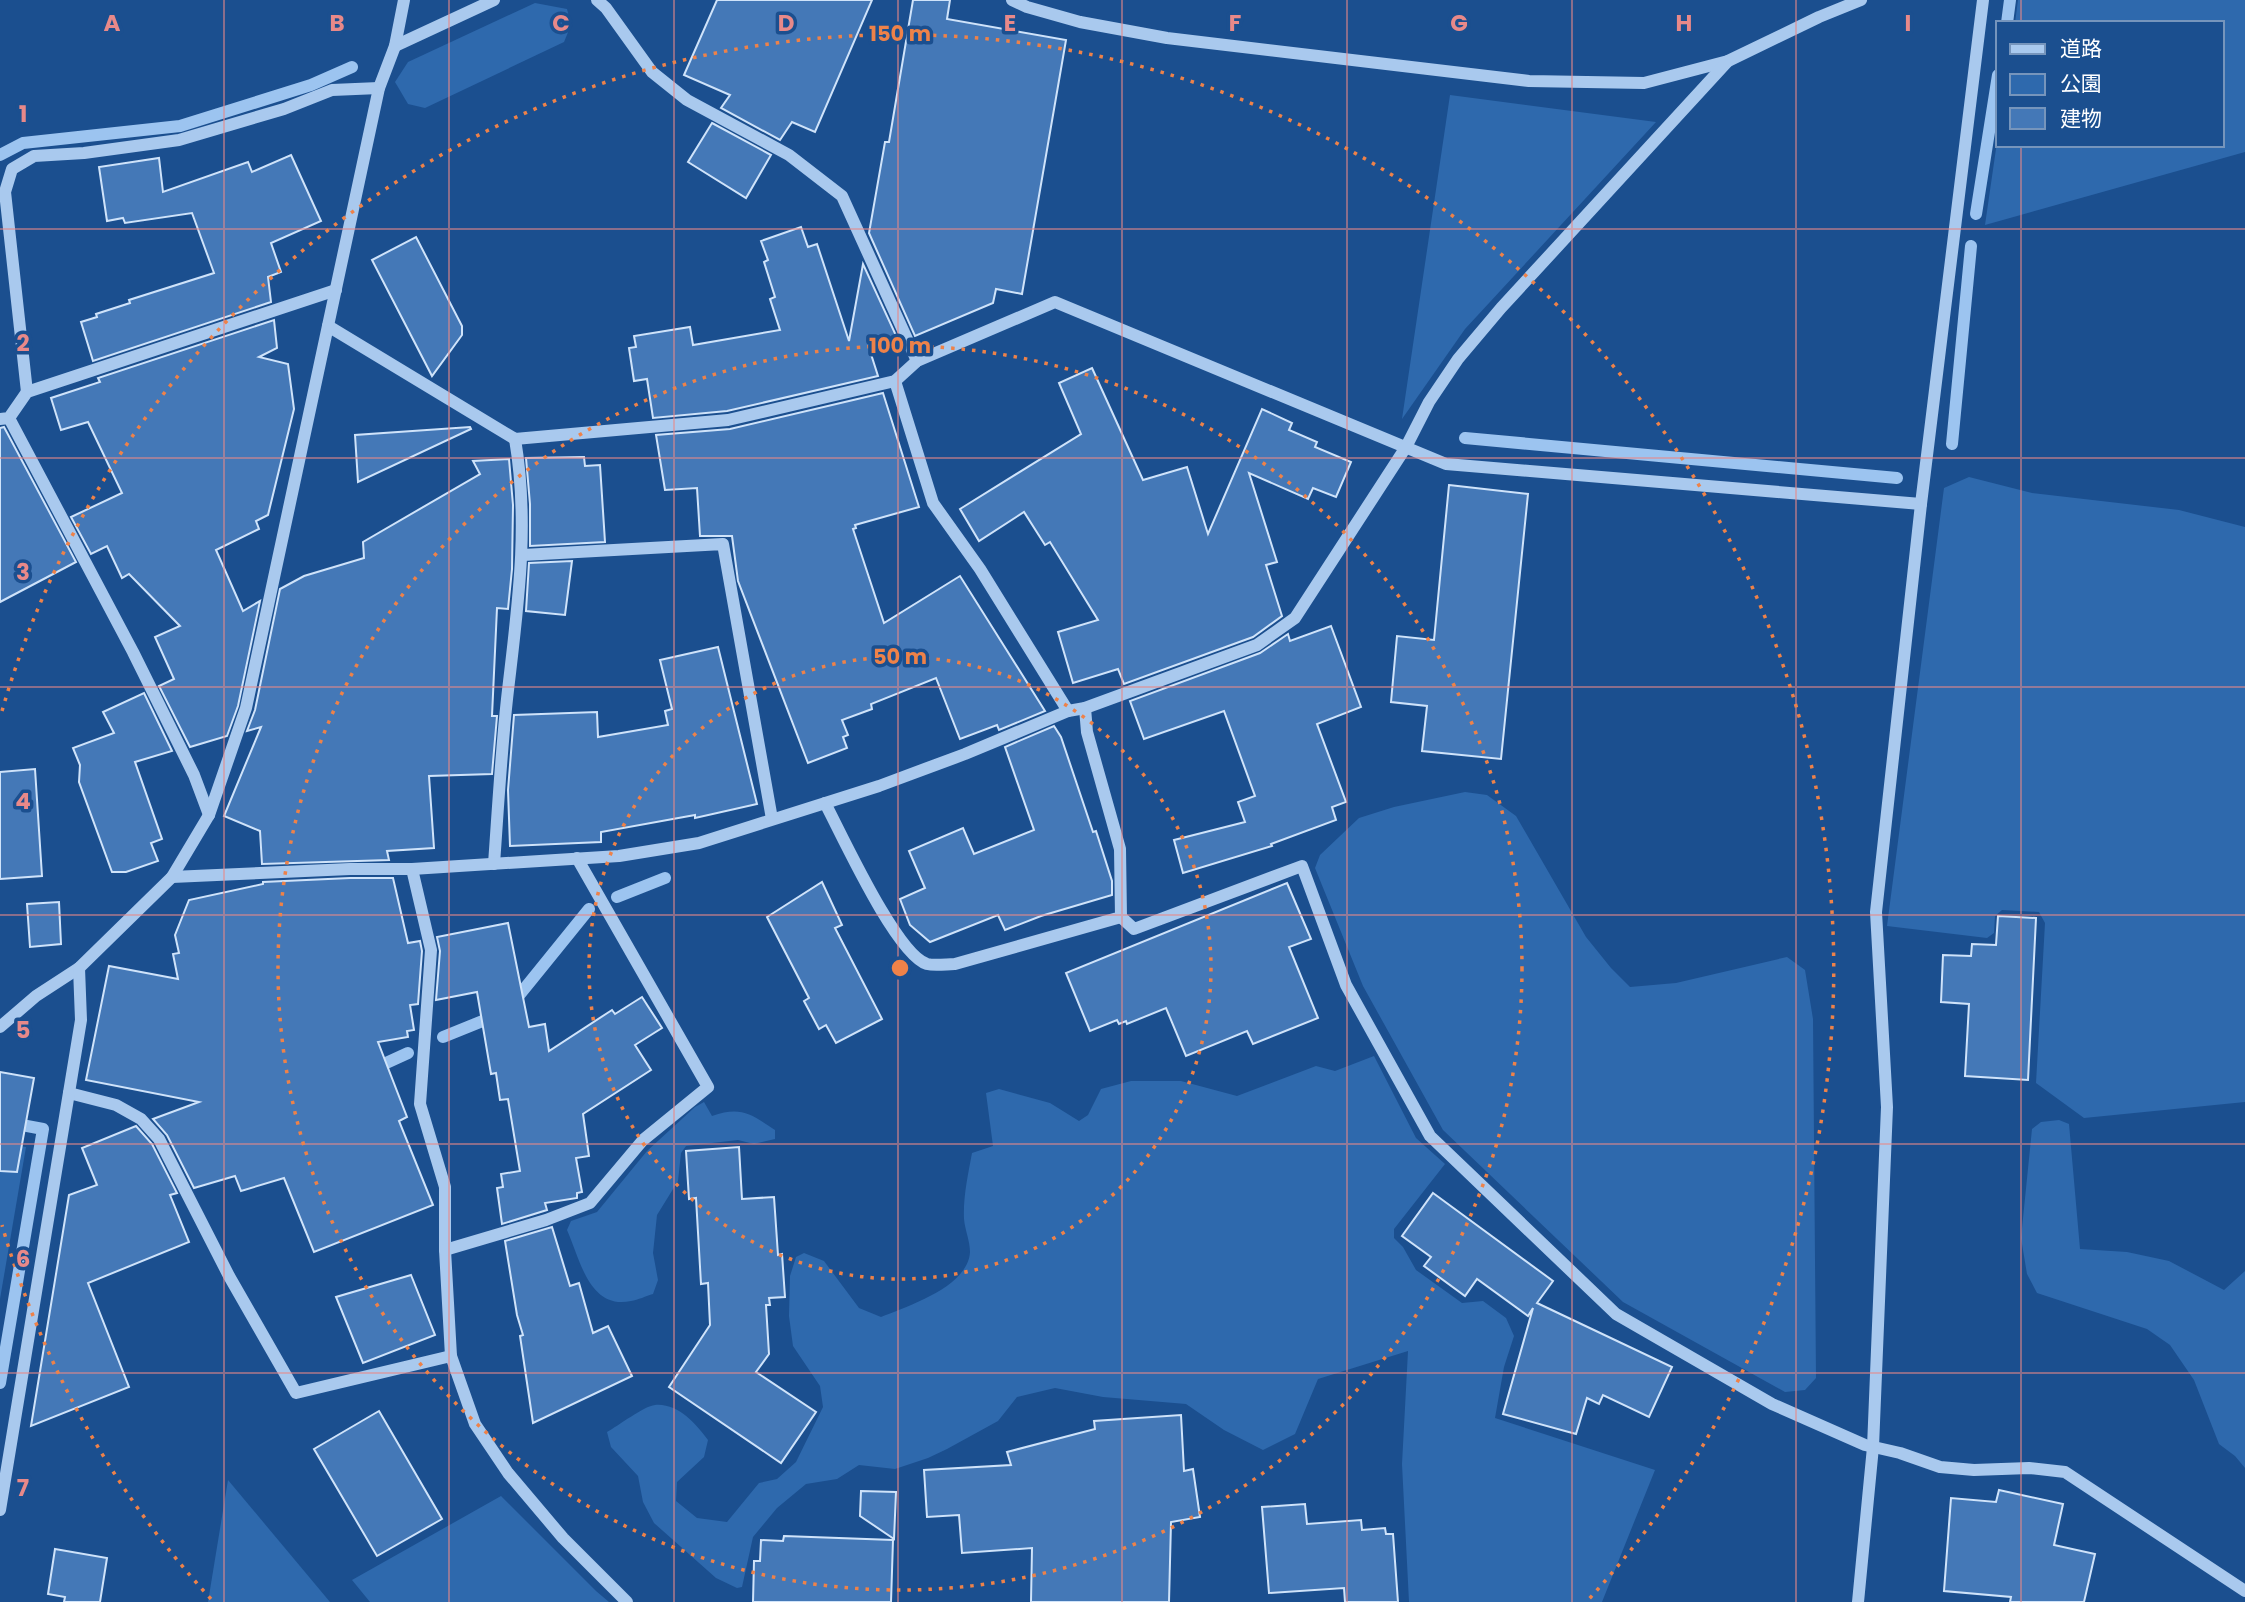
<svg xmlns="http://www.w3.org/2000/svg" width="2245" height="1602" font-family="Poppins,'Noto Sans JP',sans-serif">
<rect width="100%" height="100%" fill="#1b4f8f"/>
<!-- green -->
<g fill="#2e69ad">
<path d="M2018 0H2245V152L1985 225 1998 135V145H2222V23H2015Z"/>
<path d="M535 3 567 9 571 25 564 42 425 108 408 104 395 82 408 62Z"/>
<path d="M1450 95 1656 122 1465 329 1402 419Z"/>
<path d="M1969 477 2032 493 2179 510 2245 527V1102L2084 1118 2036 1083 2045 923 2039 912 2002 910 1995 916 1994 933 1987 938 1887 926 1944 488Z"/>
<path d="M1465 792 1487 795 1516 816 1586 937 1611 968 1630 987 1676 983 1787 957 1805 970 1813 1019 1816 1378 1805 1390 1785 1392 1623 1302 1443 1130 1363 986 1315 868 1320 855 1359 818 1394 807Z"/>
<path d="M1374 1056 1416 1138 1445 1164 1394 1229V1238L1403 1247 1416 1270 1462 1303 1483 1301 1506 1318 1514 1336 1504 1367 1495 1418 1655 1470 1602 1602H1409L1402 1464 1408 1351 1318 1379 1295 1434 1263 1450 1224 1430 1186 1404 1103 1397 1055 1388 1017 1397 998 1421 947 1449 928 1458 895 1469 859 1465 837 1479 806 1484 777 1508 753 1537 742 1587 737 1588 716 1578 654 1523 643 1502 638 1476 611 1447 607 1432C618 1426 644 1406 655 1405 678 1403 696 1424 708 1440L704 1457 677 1482 676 1501 697 1518 727 1522 759 1483 777 1479 796 1462 823 1407 820 1386 793 1346 789 1316 790 1276 796 1257 804 1253 824 1261 859 1308 881 1317C908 1306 968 1287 970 1252 970 1241 965 1230 964 1219 963 1197 968 1175 972 1153L993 1146 986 1093 999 1089 1050 1103 1079 1121 1088 1115 1101 1089 1131 1081H1181L1237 1096 1316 1066 1335 1071Z"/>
<path d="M704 1102 712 1116C741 1106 751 1114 775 1130V1139L754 1144 738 1140 686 1146 681 1153 678 1181 657 1215 653 1253 658 1280 653 1294C646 1296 638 1300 631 1301 589 1310 580 1259 567 1230L571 1221 597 1212 647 1151 695 1107Z"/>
<path d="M2059 1120 2069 1124 2080 1249 2127 1252 2169 1261 2224 1290 2245 1271V1468L2235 1456 2219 1444 2194 1380 2170 1345 2147 1329 2037 1293 2027 1274 2021 1238 2032 1129 2041 1122Z"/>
<path d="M0 1143 26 1147 0 1299Z"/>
<path d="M228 1480 330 1602H208Z"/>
<path d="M501 1496 596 1591 609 1602H370L352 1580Z"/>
</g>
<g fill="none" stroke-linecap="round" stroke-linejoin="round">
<!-- stream -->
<g stroke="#9cc4f0" stroke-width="12">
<path d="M2007 23 2010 0"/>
<path d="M0 155 23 143 180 126 311 85 352 67"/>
<path d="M1976 214 1998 75"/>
<path d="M1465 438 1897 478"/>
<path d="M1952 444 1971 246"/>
<path d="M617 897 665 878"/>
<path d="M512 1004 589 909"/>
<path d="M443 1037 495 1016"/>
<path d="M373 1069 408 1053"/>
<path d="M0 1121 43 1129 0 1383"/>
</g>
</g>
<!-- building -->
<g fill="#4478b7" stroke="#cfe3fa" stroke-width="2">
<path d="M717 0H872L815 132 792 122 780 140 721 108 730 95 684 75Z"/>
<path d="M913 0H950L947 19 1066 40 1022 294 996 289 993 303 915 336 869 233 885 142H889Z"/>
<path d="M712 123 771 155 746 198 688 162Z"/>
<path d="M291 155 321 221 271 243 281 272 268 277 271 302 93 361 81 322 97 317 96 314 130 303 129 300 214 273 192 213 125 223 123 218 107 221 99 167 159 158 163 192 248 162 252 172Z"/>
<path d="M801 227 808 247 817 244 849 341 863 264 899 342 871 354 878 376 727 411 653 418 647 379 634 381 629 348 636 347 634 336 690 327 693 345 780 330 770 299 775 297 764 262 768 260 761 241Z"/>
<path d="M416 237 462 326V335L432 376 372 260Z"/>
<path d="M274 320 277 348 259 357 288 364 294 409 268 515 256 521 259 529 216 550 243 611 260 601 238 706 227 736 190 747 159 686 174 679 155 637 180 626 129 574 122 578 107 546 91 554 71 517 122 493 88 422 61 430 51 398 100 382 98 378Z"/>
<path d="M1092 368 1143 480 1187 467 1208 534 1262 409 1292 423 1289 430 1317 442 1315 447 1351 462 1336 497 1313 488 1308 499 1249 473 1277 562 1266 565 1282 616 1253 637 1124 684 1118 669 1073 683 1058 632 1098 620 1050 542 1045 545 1024 512 979 541 960 509 1081 434 1059 383Z"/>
<path d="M883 393 919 507 855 525 856 528 853 529 884 623 960 576 1045 711 999 730 997 725 960 739 936 678 871 704 872 709 842 720 848 735 843 737 847 748 808 763 738 581 732 536H700L697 488 665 490 656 435 730 429Z"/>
<path d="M4 427 76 562 0 602V428Z"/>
<path d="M470 427 471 429 358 482 355 435Z"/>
<path d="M584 457 585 466 600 465 605 542 530 546V504L526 458Z"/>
<path d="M509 459 513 505 512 569 508 609 497 608 492 716H497L492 774 429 776 434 848 387 851 389 860 262 864 260 831 224 816 261 727 247 731 255 710 280 589 304 576 364 558 363 542 480 474 473 461Z"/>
<path d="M1449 485 1528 494 1501 759 1422 751 1427 706 1391 702 1397 636 1434 640Z"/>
<path d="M572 561 565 615 526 611 529 563Z"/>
<path d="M1331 626 1361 707 1317 724 1346 802 1332 807 1336 820 1271 844 1272 846 1183 873 1174 840 1245 822 1238 802 1255 796 1224 711 1144 739 1130 701 1260 653 1288 634 1290 641Z"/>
<path d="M718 647 757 804 695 818V815L601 832V842L510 846 508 790 514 715 597 712 598 737 668 725 665 711 672 709 660 660Z"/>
<path d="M144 693 172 751 135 762 162 839 151 843 158 861 126 872H112L79 782 80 765 73 748 114 733 103 712Z"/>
<path d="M1054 726 1061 737 1093 832 1096 831 1112 881V895L1041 916 1005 930 998 915 930 942 910 925 900 899 925 888 909 851 963 828 974 854 1034 830 1005 747Z"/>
<path d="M35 769 42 876 0 879V772Z"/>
<path d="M350 878H393L408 943 420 941 422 951 418 1004 410 1005 414 1030 407 1031 408 1037 378 1042 407 1117 399 1121 433 1205 314 1252 284 1178 241 1191 235 1176 194 1188 167 1135 153 1119 199 1102 86 1080 109 966 178 979 173 954 179 953 175 935 189 900 263 884V882Z"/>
<path d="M822 882 842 925 835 928 882 1019 836 1043 826 1025 819 1029 804 1001 809 998 767 917Z"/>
<path d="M1287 883 1311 939 1289 947 1318 1018 1253 1044 1247 1031 1186 1056 1166 1008 1127 1024 1126 1021 1119 1024 1117 1020 1090 1031 1066 973Z"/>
<path d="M59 902 61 944 30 947 27 904Z"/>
<path d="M1998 916 2036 918 2028 1080 1965 1076 1969 1004 1941 1002 1943 955 1971 956 1972 944 1996 945Z"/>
<path d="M508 923 529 1027 545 1024 549 1051 612 1010 615 1014 642 997 662 1028 635 1045 651 1070 583 1114 589 1156 576 1158 582 1192 577 1193V1198L545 1203 547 1210 502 1224 497 1188 503 1187 501 1174 520 1171 508 1099 500 1100 496 1073 491 1074 477 992 436 1000 440 951 437 937Z"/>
<path d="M0 1072 34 1078 17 1172 0 1171Z"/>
<path d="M136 1126 152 1144 177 1193 170 1195 189 1242 88 1283 129 1387 31 1426 69 1195 97 1185 82 1148Z"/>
<path d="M739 1147 742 1199 774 1197 778 1255 782 1254 785 1297 769 1298 770 1305H766L769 1354 756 1372 816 1412 781 1463 669 1387 710 1325 708 1283 701 1284 696 1198 689 1199 686 1151Z"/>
<path d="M1433 1193 1553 1281 1537 1303 1672 1367 1649 1417 1603 1395 1599 1404 1587 1398 1576 1434 1503 1414 1533 1308 1528 1316 1477 1279 1465 1296 1424 1266 1431 1257 1402 1236Z"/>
<path d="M552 1227 570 1286 579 1283 593 1333 608 1326 632 1376 533 1423 520 1336 523 1335 517 1315 505 1241Z"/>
<path d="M411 1275 435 1335 363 1363 336 1297Z"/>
<path d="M379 1411 442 1519 377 1556 314 1449Z"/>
<path d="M1181 1415 1184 1471 1193 1469 1200 1517 1171 1522 1169 1602H1031L1032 1548 962 1553 959 1515 927 1517 924 1470 1011 1465 1007 1452 1095 1429 1094 1421Z"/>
<path d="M1999 1490 2063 1504 2054 1545 2095 1554 2084 1602H2010L2011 1597 1944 1591 1951 1498 1996 1502Z"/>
<path d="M861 1491 896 1492 894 1539 860 1516Z"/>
<path d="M1305 1504 1307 1524 1361 1520 1362 1530 1385 1528 1386 1534H1393L1398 1602H1345L1344 1588 1269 1593 1262 1507Z"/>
<path d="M784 1536 893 1540 891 1602H753L754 1561H760L761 1540 783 1541Z"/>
<path d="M55 1549 107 1558 100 1602H64L65 1597 48 1594Z"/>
</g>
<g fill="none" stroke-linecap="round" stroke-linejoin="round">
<!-- minor -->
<g stroke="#a9c9ee" stroke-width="12">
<path d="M597 0 606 8 652 72 687 100 789 155 842 196 917 361"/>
<path d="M1012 0 1027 7 1080 22 1167 38 1529 81 1644 83 1728 61 1819 17 1861 0"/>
<path d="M395 46 494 0"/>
<path d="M328 326 515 439 728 420 895 381 917 361 1055 302 1446 464 1921 504"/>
<path d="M895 381 933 503 980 569 1068 711"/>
<path d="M27 392 5 192 12 169 34 156 84 153 179 140 284 109 332 90 379 88"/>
<path d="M9 418 133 652 194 775 209 815"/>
<path d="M0 419 9 418 27 392 336 290"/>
<path d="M523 555 723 544 772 819"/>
<path d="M825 803C842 835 896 954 927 964 935 966 947 964 955 964L1121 917 1120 849 1087 732 1085 708"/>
<path d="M494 864C498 809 501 754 507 699 517 611 530 528 515 439"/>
<path d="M412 869 431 950 420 1104 445 1187V1250L451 1356 475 1424 508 1473 563 1538 627 1602"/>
<path d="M172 877 350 869H412L619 856 699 843 879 786 965 754 1068 711 1085 708 1257 645 1295 618 1406 447 1429 402 1458 359 1501 308 1728 61"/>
<path d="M1121 917 1134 929 1302 866 1346 985 1430 1136 1616 1314 1772 1404 1865 1445 1900 1453 1940 1467 1974 1470 2029 1468 2065 1472 2245 1591"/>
<path d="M0 1027 36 996 79 968 172 877 209 815 246 708 379 88 395 46 404 0"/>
<path d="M69 1093 116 1105 141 1119 159 1139 229 1276 296 1393 451 1356"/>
<path d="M445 1250 546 1220 590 1203 643 1140 708 1087 577 858"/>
<path d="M0 1510 81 1020 79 968"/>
<path d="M1858 1602 1873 1447 1887 1107 1876 912 1921 504 1983 0"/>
</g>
</g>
<!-- grid -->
<path fill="none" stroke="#e88989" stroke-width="2" stroke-opacity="0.55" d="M224 0V1602M449 0V1602M674 0V1602M898 0V1602M1122 0V1602M1347 0V1602M1572 0V1602M1796 0V1602M2021 0V23M2021 145V1602M0 229H2245M0 458H2245M0 687H2245M0 915H2245M0 1144H2245M0 1373H2245"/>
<!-- distance rings -->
<g fill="none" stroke="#ee8249" stroke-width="3.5" stroke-dasharray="3.5 7">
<circle cx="900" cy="968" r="311"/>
<circle cx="900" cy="968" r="622"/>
<path d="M211 1599A934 934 0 0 1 2 1225M2 711A934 934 0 1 1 1589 1599"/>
</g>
<g font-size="23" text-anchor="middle" font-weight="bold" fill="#e88989" stroke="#1b4f8f" stroke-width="7" stroke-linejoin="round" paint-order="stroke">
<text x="112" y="31">A</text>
<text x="337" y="31">B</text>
<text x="561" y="31">C</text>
<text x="786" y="31">D</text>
<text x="1010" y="31">E</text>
<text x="1235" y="31">F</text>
<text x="1459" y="31">G</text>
<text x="1684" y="31">H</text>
<text x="1908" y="31">I</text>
<text x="23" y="122">1</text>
<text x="23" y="351">2</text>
<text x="23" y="580">3</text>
<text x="23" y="809">4</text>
<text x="23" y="1038">5</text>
<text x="23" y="1267">6</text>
<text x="23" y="1496">7</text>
</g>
<circle cx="900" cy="968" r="10" fill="#ee8249" stroke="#1b4f8f" stroke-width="3.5"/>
<g font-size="21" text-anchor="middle" font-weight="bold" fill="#ee8249" stroke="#1b4f8f" stroke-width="7" stroke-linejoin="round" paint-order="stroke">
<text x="900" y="41">150 m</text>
<text x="900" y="353">100 m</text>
<text x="900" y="664">50 m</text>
</g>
<!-- legend -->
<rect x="1996" y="21" width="228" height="126" fill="#1b4f8f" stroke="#7695bc" stroke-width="2"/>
<rect x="2010" y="44" width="35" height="10" fill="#a9c9ee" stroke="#7695bc" stroke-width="2"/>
<text x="2060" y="56" font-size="21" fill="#ffffff">道路</text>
<rect x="2010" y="74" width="35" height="21" fill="#2e69ad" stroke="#7695bc" stroke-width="2"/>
<text x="2060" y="91" font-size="21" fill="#ffffff">公園</text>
<rect x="2010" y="108" width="35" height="21" fill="#4478b7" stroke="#7695bc" stroke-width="2"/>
<text x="2060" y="126" font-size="21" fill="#ffffff">建物</text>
</svg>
